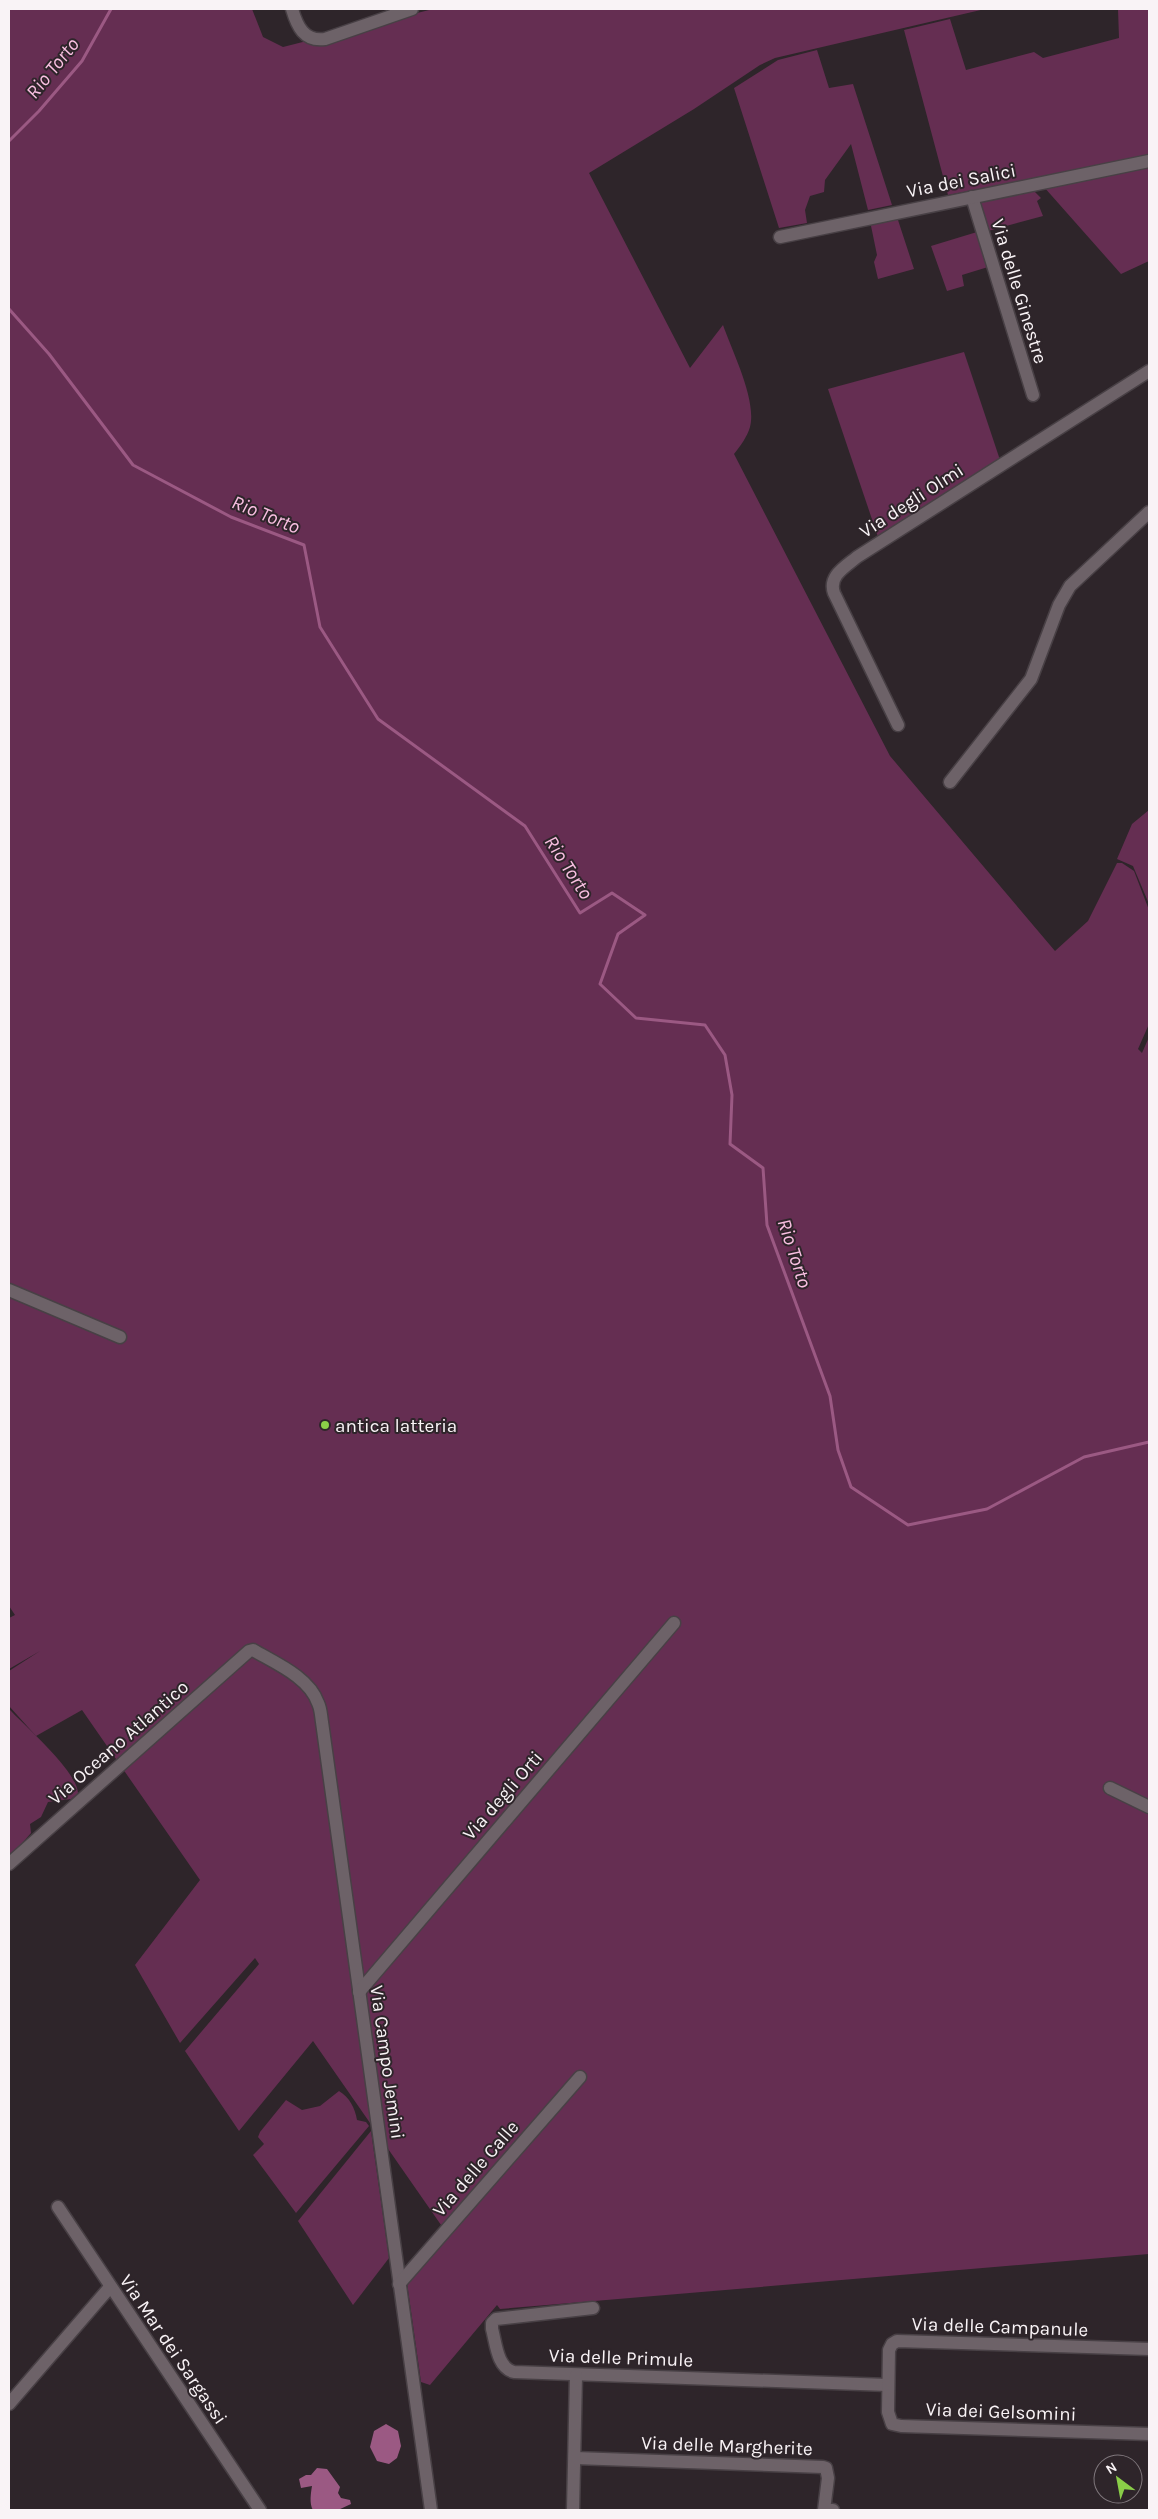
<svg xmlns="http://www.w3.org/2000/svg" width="1158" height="2519" font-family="Karla,sans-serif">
<rect width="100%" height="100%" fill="#2e252a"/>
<!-- green -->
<g fill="#652e52">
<path d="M9 9H252L263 37 283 47 433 9H985L775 58 760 65 694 109 589 173 690 368 723 325C732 351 757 400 750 427 747 437 741 445 734 454L890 756 1055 951 1088 921 1117 863H1122L1134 871 1149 910V1024L1138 1049 1142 1053 1149 1037V2254L500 2309 497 2305 430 2385 421 2382 407 2283 448 2235 313 2041 239 2131 185 2051 259 1964 255 1958 180 2043 135 1965 200 1880 82 1710 36 1736 9 1706V1671L40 1651 9 1669V1618L15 1615 9 1606Z"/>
<path d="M1118 9H1149V261L1121 274 1036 178 948 195 904 30 950 19 966 70 1034 52 1043 58 1119 38Z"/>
<path d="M817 50 829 88 853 84 892 205 868 210 851 144 825 180 824 192 810 196 805 210 807 223 779 228 734 88 778 60Z"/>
<path d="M1032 189 1041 198 1037 201 1043 216 988 231 978 199Z"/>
<path d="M897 217 914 269 878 279 874 262 877 255 870 221Z"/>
<path d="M977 232 988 267 962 275 964 286 947 291 931 246Z"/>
<path d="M964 352 1001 463 879 540 828 389Z"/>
<path d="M1149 810V904L1133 866 1117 859 1132 824Z"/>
<path d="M9 1709C25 1726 77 1771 78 1793L71 1799 48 1802 41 1817 30 1824 31 1833 17 1849 9 1854Z"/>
<path d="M339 2091C350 2098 355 2108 357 2120L366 2122 369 2126 296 2213 253 2155 264 2144 258 2137 260 2132 286 2100 302 2110 320 2106Z"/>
<path d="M371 2131 389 2258 353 2305 298 2221Z"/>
</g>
<!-- water -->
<g fill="#9b5983">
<path d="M386 2424 398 2431 401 2446 397 2458 389 2464 377 2461 370 2447 374 2431Z"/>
<path d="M317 2468 327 2469 340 2487 338 2493 341 2498 350 2500 351 2504 338 2510H313C309 2504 311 2492 312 2486L301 2488 299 2479 306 2475H311Z"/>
</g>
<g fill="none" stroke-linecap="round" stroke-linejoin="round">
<!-- stream -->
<g stroke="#9b5983" stroke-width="3">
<path d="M9 141 39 111 82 61 111 9"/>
<path d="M9 309 49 354 133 465 231 517 304 545 320 627 378 719 525 826 580 913 612 893 645 915 618 934 600 984 636 1018 705 1025 725 1055 732 1095 730 1144 763 1168 767 1225 830 1396 838 1450 851 1487 908 1525 987 1509 1084 1457 1149 1442"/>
</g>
<defs>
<g id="minor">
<path d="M292 9C297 26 304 42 325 39L412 9"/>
<path d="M972 197 1033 395"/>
<path d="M780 237 1149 161"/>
<path d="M898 725 834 593C828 576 845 567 857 557L1149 371"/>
<path d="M950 782 1031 679 1059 605 1070 586 1149 512"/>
<path d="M9 1290 120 1337"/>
<path d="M1110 1788 1149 1807"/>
<path d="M9 1864 249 1651 253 1650C275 1663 309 1677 318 1703 321 1709 321 1716 322 1722L431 2510"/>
<path d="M359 1992 674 1623"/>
<path d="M58 2207 260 2510"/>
<path d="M399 2284 580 2077"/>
<path d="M593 2308 496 2319 492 2323V2329C496 2343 497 2368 514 2372L888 2385"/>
<path d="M1149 2349 897 2341 892 2344 889 2350 888 2412 892 2424 901 2426 1149 2434"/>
<path d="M9 2404 110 2287"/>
<path d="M575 2458 823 2467 826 2468 828 2478 824 2510H833"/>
<path d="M573 2510 576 2375"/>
</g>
</defs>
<!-- minor casing -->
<use href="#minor" stroke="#484045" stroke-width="15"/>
<!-- minor -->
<use href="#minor" stroke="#6d6268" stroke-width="12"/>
</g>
<!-- markers -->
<circle fill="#8ace48" stroke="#2e252a" stroke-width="2" cx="325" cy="1425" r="5"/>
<g text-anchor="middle" stroke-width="4" stroke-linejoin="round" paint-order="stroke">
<!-- street labels -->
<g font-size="19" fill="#f9f3f6" stroke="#2e252a">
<text transform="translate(961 180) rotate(-11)" y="7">Via dei Salici</text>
<text transform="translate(1020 291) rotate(73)" y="7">Via delle Ginestre</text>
<text transform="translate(911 500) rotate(-33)" y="7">Via degli Olmi</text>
<text transform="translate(118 1742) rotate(-41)" y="7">Via Oceano Atlantico</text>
<text transform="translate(502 1795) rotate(-49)" y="7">Via degli Orti</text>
<text transform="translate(388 2062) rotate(82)" y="7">Via Campo Jemini</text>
<text transform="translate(475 2168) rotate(-49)" y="7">Via delle Calle</text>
<text transform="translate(1000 2326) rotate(2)" y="7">Via delle Campanule</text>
<text transform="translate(174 2349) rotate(56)" y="7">Via Mar dei Sargassi</text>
<text transform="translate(621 2357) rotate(2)" y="7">Via delle Primule</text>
<text transform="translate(1001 2411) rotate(2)" y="7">Via dei Gelsomini</text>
<text transform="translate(727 2445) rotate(2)" y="7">Via delle Margherite</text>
</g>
<!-- poi labels -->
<g font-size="19" fill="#f9f3f6" stroke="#2e252a" text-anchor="start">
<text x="335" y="1432">antica latteria</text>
</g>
<!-- water labels -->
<g font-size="20" font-style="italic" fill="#fac0e2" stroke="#2e252a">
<text transform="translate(52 68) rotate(-51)" y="7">Rio Torto</text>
<text transform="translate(266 514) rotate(22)" y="7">Rio Torto</text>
<text transform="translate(569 867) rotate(57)" y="7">Rio Torto</text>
<text transform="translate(795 1253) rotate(72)" y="7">Rio Torto</text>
</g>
</g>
<!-- border -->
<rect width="1158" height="2519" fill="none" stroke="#f9f3f6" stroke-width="20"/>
<!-- north arrow -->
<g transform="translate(1118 2479) rotate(328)"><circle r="24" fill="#2e252a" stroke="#7f777c"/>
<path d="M0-4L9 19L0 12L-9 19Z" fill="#8ace48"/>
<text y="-8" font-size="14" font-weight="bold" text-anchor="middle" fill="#f9f3f6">N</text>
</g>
</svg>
